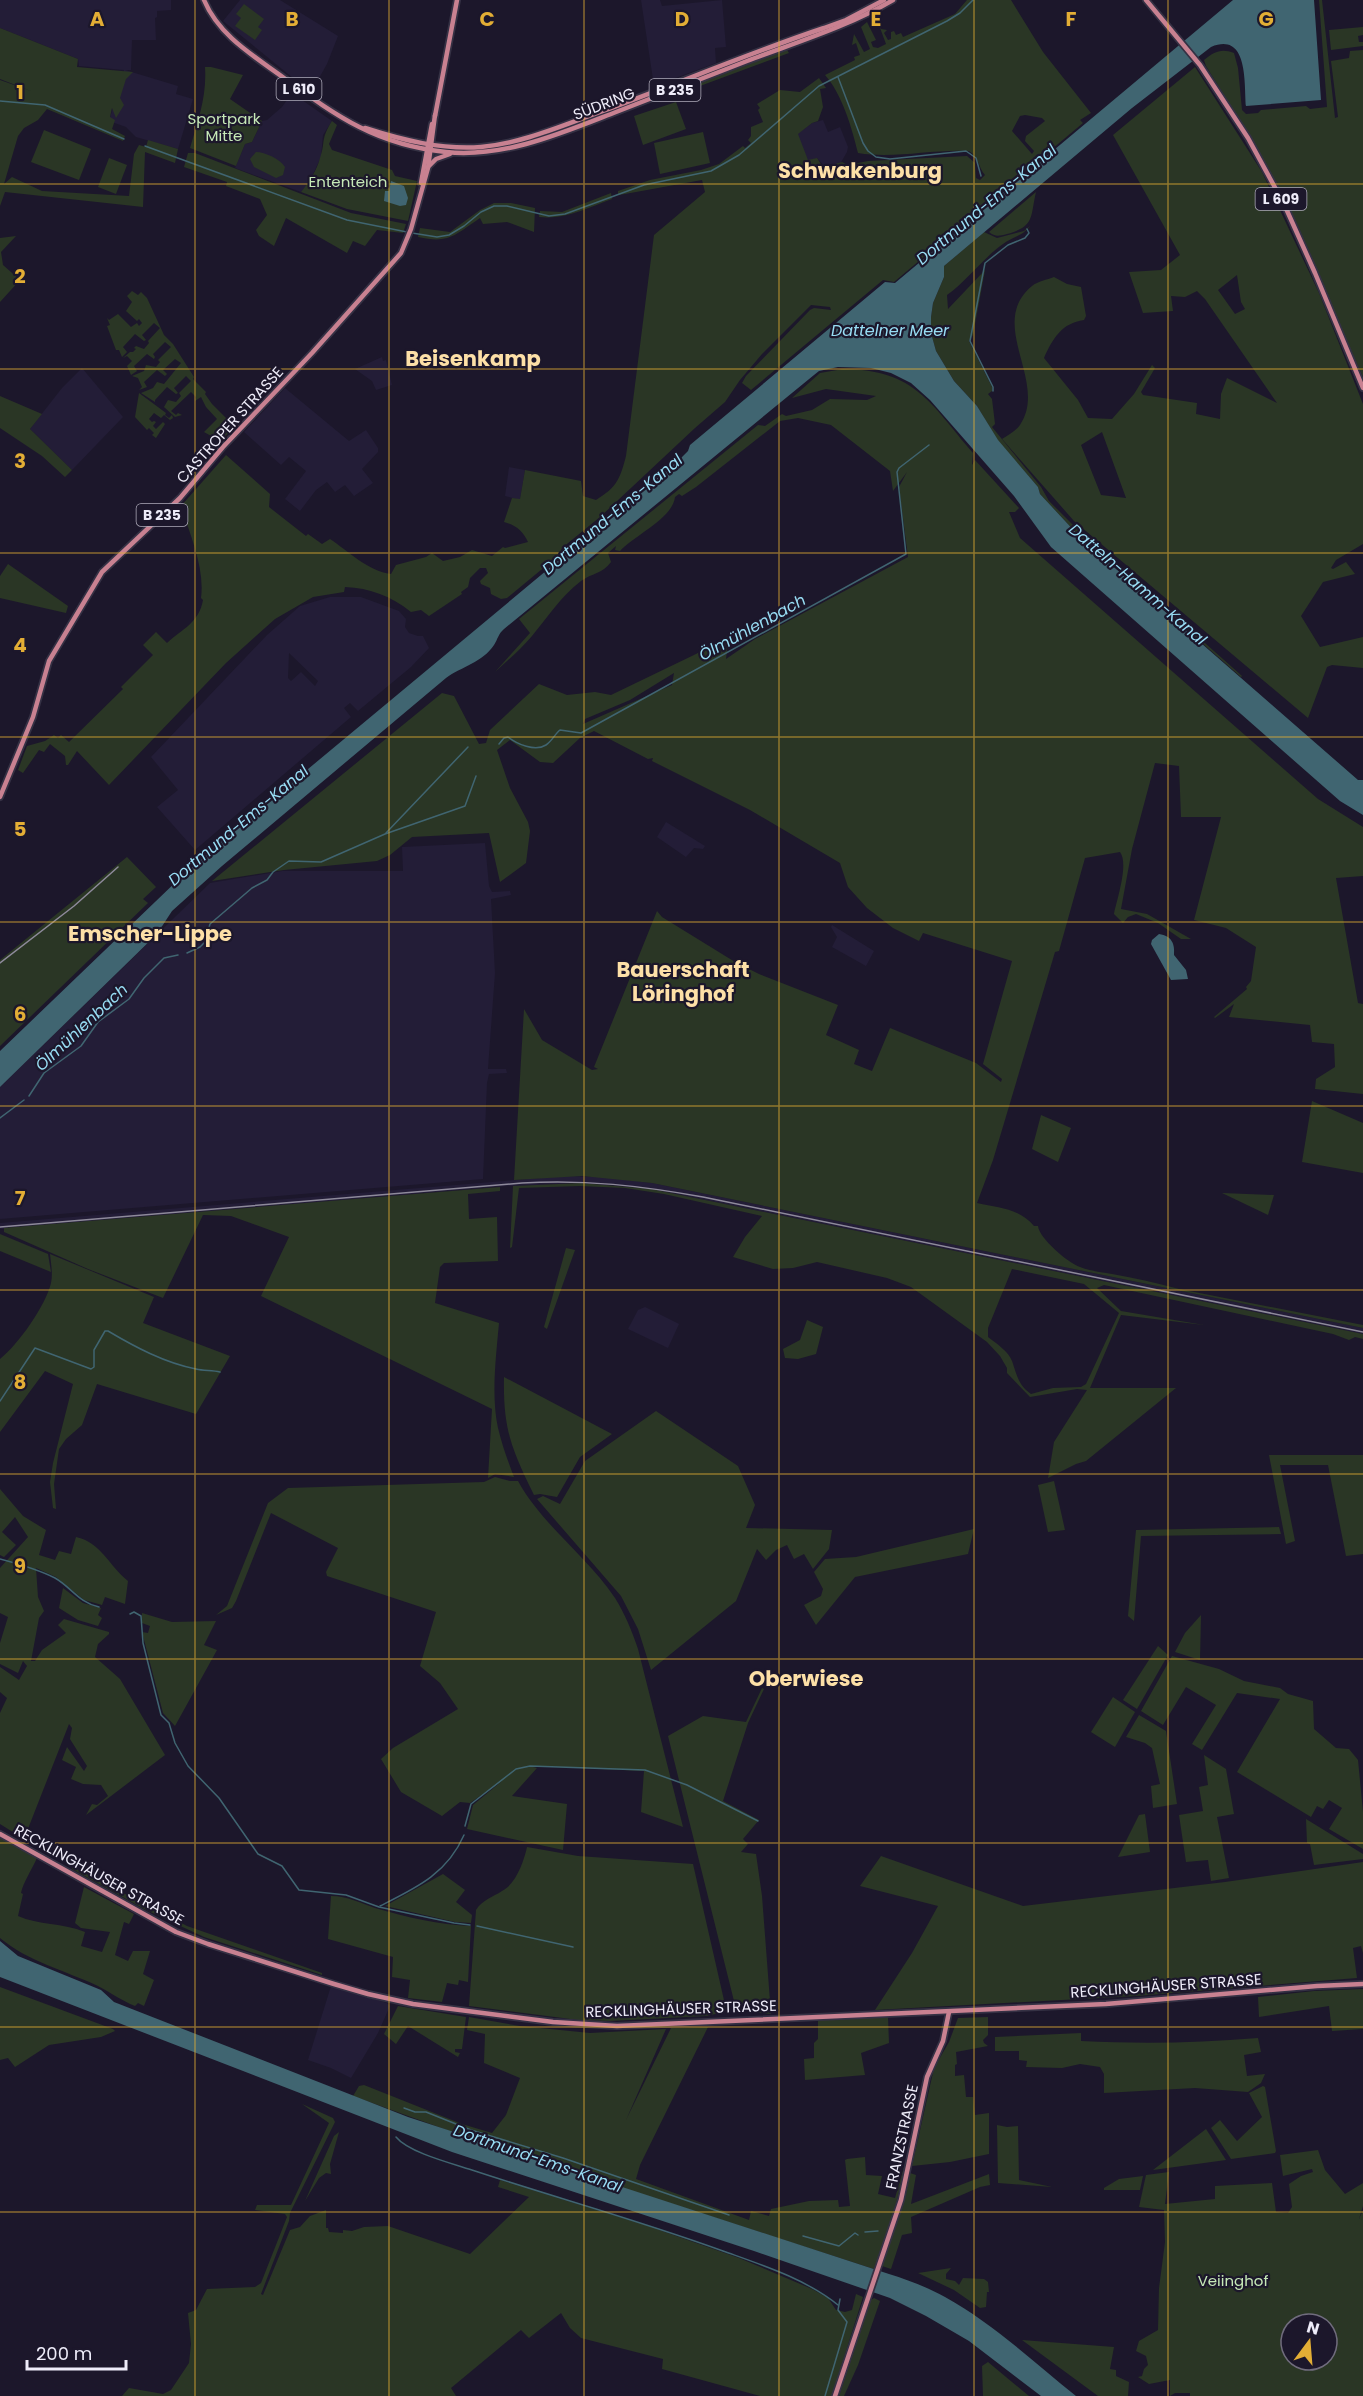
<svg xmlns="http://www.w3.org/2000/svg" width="1363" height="2396" font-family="Poppins,sans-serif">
<rect width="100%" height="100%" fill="#1c172b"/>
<!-- built -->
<g fill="#231d37" fill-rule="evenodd">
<path d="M0 0H171V10L157 11V17L155 18 156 40H132L131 70H125L178 86 176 94 193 99 178 149 136 137 126 127 109 121 124 70 79 66 78 59 0 28Z"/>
<path d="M240 0H280L338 36 327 64 314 87 311 89 307 88 293 78 223 21Z"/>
<path d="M641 0H660L662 6 722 0 726 47 715 48 716 63 654 86Z"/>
<path d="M292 93 332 121 323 135 321 157 309 183 301 192 235 168 245 144 252 142 262 121 267 120 282 107Z"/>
<path d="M823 120 828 132 840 127 848 147 847 152 840 164 823 165 817 158 808 161 797 134 812 123Z"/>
<path d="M382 357 383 361 386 360 392 385 376 390 372 381 355 369Z"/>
<path d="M82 368 123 417 72 470 30 429 62 388Z"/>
<path d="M285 388 349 441 366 430 378 448V452L362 469 373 483 354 496 345 485 335 492 327 482 316 490 300 511 285 499 306 471 289 457 281 465 244 432Z"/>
<path d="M509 467 525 470 520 500 505 496Z"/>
<path d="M330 597H361L399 611 406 619 405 627 409 633 418 636H423L429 648 411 667 358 711 350 703 344 708 351 717 195 850 157 807 178 790 151 757 267 635 300 606ZM289 653 318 681 315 686 301 672 291 681 288 678Z"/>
<path d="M666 822 705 846 703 849 694 848 686 857 657 837Z"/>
<path d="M485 843 489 886 492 892 510 891 511 895 491 899 495 973 488 1069H506L507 1073 489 1074 487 1083 483 1179 0 1219V1087L210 883 282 871H403L402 847Z"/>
<path d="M832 925 874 951 866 966 832 947 837 937 831 927Z"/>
<path d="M564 1176 602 1177 652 1183 1363 1328V1334L651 1189 616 1185 581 1183 506 1186 0 1229V1223Z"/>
<path d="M645 1307 679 1324 668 1348 628 1329 638 1310Z"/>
<path d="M331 1986 387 2003 390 2006 378 2033 351 2078 331 2068 308 2060Z"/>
</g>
<!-- green -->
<g fill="#2a3625" fill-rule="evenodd">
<path d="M967 0H1011L1043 52 1091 113 1080 120 1083 123 894 282 883 280 751 390 742 383 746 376 810 310 814 308 831 310 830 307 811 305 762 354 740 380 725 402 695 428 600 517 562 548 559 555 507 598 501 599 491 594 490 588 481 584 480 581 488 573 486 568H480L470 578 468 587 461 592 462 594 429 616 421 610 411 612C391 596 370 588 345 587L344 592 313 597 275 619 226 663 109 785 77 751 68 765H66L65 756 50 744 44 752 39 750 23 773 18 770 27 746 45 741 54 735 58 738 61 735 69 742 123 689 121 687 153 655 143 645 156 632 167 643C182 629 199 623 203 600L201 598C205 568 190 535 181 506L226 455 270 494 269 507 306 536 308 534 322 544 330 539C348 551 368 571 391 574L396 565 426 557 432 553 443 561 460 557 472 550 492 556 503 547 505 548 528 542C523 531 516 525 504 522L512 498 520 499 525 470 581 481 583 496 596 500C617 487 620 479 626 456L654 235 705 192 702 180 625 194 618 195V191L650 180 701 170 719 164 743 146 745 148 751 143 748 140 751 136V127L763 122 758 110 760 108 757 104 780 90 800 92 819 78 826 88 820 89 823 107 818 121 812 123 798 134 808 160 817 158 821 164 828 166 842 162 848 165 868 161 967 156 975 163 976 178 980 180 985 175C978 167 979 157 969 151 931 149 895 159 858 153 852 128 842 94 825 75L855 60 854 57 860 55 856 43 852 45 854 34 864 52 870 49 861 27 867 22 876 40 871 42 873 47 878 48 886 44 876 17 881 29 887 30 884 33 888 40 891 39V32L894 31 896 35 901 33 903 37 955 14ZM1025 115 1042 118 1045 121 1026 136 1025 141 1034 151 1032 154 1012 131 1020 116Z"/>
<path d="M1319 0H1322L1335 118 1338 117 1331 61 1349 58 1350 51 1363 50V377C1336 319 1315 258 1285 200 1262 154 1233 110 1206 66L1204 60C1214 52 1221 48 1234 53L1238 68 1242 110 1246 114 1258 113 1261 110 1306 106 1310 109 1327 107Z"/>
<path d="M244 4 264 19 258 27 262 30 255 40 235 26 241 18 236 14Z"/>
<path d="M1363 27V35L1358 36 1359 42H1363V46L1331 50 1329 30Z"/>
<path d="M0 28 78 59 77 67 133 72 126 79 120 98 124 105 116 118 112 108 110 117 115 120 112 129 125 136 123 141 47 109 38 120 24 128 18 136 4 184 12 177 42 191 129 196 134 154 139 145 146 147 148 140 178 149 175 163 145 152 143 207 5 192 0 206V80L31 91 0 79Z"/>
<path d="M787 50 789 53 700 86 696 84Z"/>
<path d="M205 67H211L243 75 230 99 262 121 252 142 245 144 236 166 190 148C198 121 207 96 205 67Z"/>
<path d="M1195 67 1262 172 1319 293 1363 404V544L1336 560 1331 568 1333 569 1346 562 1355 574 1323 582 1301 616 1320 647 1363 637V668L1332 665 1327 667 1308 718 1074 521 1002 439C1008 435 1016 431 1020 425 1049 382 986 324 1032 286 1038 281 1047 280 1054 277L1067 284 1081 287 1086 316 1084 320C1062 323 1053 338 1044 358L1078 400 1088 418 1112 419 1134 394 1152 365 1155 368 1141 392 1143 395 1197 403 1196 414 1220 419 1221 394 1227 378 1277 403 1205 299 1197 291 1185 297 1171 296 1173 311 1143 313 1129 272 1161 270 1180 255 1113 135ZM1237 275 1241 302 1245 309 1235 314 1218 290ZM1102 432 1126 498 1101 495 1081 445Z"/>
<path d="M676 102 686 129 643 145 634 116Z"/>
<path d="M332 121 337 125 329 144 332 150 392 170 395 176 417 181 408 221 347 209 301 192C309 182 317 170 320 158 326 141 320 140 332 121Z"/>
<path d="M44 130 91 149 79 180 31 162Z"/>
<path d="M703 132 710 163 660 174 654 143Z"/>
<path d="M256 152C265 152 280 159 285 167L283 175 276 178 254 167 250 159Z"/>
<path d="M188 153H195L351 213 406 224 403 233 377 230 365 246 353 241 347 253 286 218 274 246 259 236 256 230 267 215 260 199 226 186 227 182 184 167Z"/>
<path d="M109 158 127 165 116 194 98 187Z"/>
<path d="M1036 192C1030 218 1035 226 1007 234 999 236 995 237 989 232Z"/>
<path d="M611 193 612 199C588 208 564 220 539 217L540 211 562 212Z"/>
<path d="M494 203H511L535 208 534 232 507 222 483 224 480 218C455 235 449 244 418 237L420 228 450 232 480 210Z"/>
<path d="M1030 226C1023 236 1012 237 1003 244 982 259 968 280 947 295L948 309 985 270 973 335 969 341 992 387V391L988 394 992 399 995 424 992 427 1041 487 1049 501 1079 531 1242 676 1241 677 1079 536 1040 494 1038 487 998 441 977 406 954 381 936 351 931 333V317L933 303 944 277V266L984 232 997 238 1024 231Z"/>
<path d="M16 236 1 252 3 265 20 280 0 302V238Z"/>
<path d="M132 291 138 295 141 292 147 298 164 335 173 344 194 377 193 379 206 392 205 394 212 404 235 427 220 441 204 432 217 419 206 407 201 397 195 401 196 397 191 392 171 411 176 415 178 413 182 415 175 417 164 407 168 400 176 402 181 396 179 393 191 381 186 376 174 388 178 393 176 394 167 387 155 400V402L141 393 153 388 157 382 164 384 181 363 175 359 163 370 167 374 165 376 157 370 144 382 147 387 139 390 142 387 138 378 132 376 144 371 146 365 156 367 160 362 158 360 171 347 165 342 153 354 155 357 154 359 147 354 134 366 137 371 131 375 127 366 132 361 127 356 123 358 130 352H133L136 349 134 348 136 346 144 349 149 343 148 341 160 328 154 323 142 335 146 340 144 341 135 334 123 347 127 352 122 357 119 350H116L107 326 110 325 107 318 109 320 118 314 131 327 137 323 139 326 142 323 139 319 137 321 126 311 132 302 127 296Z"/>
<path d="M843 369C916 370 930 403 973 453L972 465 975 460 1019 508 1015 512H1009L1020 538 1318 799 1363 827V876L1336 878 1358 1003 1363 1004V1094L1315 1089 1316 1079 1335 1067 1334 1044 1312 1042 1310 1025 1229 1017 1234 1004 1215 1018 1214 1017 1247 989 1246 987 1251 981 1256 947 1226 928 1194 920 1221 817H1181L1179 766 1155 763 1132 849 1121 909 1147 914 1191 939H1181L1158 923 1136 914 1128 917 1123 923 1114 914C1117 899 1129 864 1120 852L1085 858 1059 951 1055 952 993 1160 977 1203C999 1208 1019 1208 1034 1226H1038C1039 1238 1068 1263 1080 1267 1090 1271 1101 1272 1112 1274 1135 1278 1157 1283 1179 1289L1363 1325V1328L652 1183 582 1176 514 1180 524 1009 542 1040 592 1070 598 1069 594 1067 657 911 662 917 735 962 759 974 838 1005 826 1035 859 1050 854 1064 872 1071 890 1028 976 1063 1001 1082 1002 1079 983 1064 1012 961 923 933 919 941 893 928 867 908 848 887 840 863 750 810 652 761 653 758 648 759 594 731 580 738 553 763 540 762 510 740 497 750 510 788 528 822 530 831 526 863 500 882 489 833 412 837 390 855 377 861 284 870 212 881 442 693 454 696 479 744 486 743 490 730 539 684 567 695 595 692 611 695 696 654 729 635 726 659 755 639 908 557 899 487 907 472 893 491 890 471 831 425 798 418 780 421 696 487 682 496 679 494 675 497C673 518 635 535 620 551L615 550 616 546 608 553 611 562C602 574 592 573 581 581 561 596 547 618 532 636 521 649 507 661 495 672L530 633 519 619 758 425 765 426 782 414 786 416 812 410 830 399 867 400 876 396 826 389 792 398 820 373ZM674 673 672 685 583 724 585 719 630 700Z"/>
<path d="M139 393 166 413 165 415 169 418 172 415 173 418 170 420 164 415 161 418 154 413 149 419 152 422 154 421 156 422 153 426 156 429 163 422 165 424 156 438 152 435 154 433 149 428 147 430 135 417Z"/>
<path d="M0 396 42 414 30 429 72 470 65 477 42 456 0 428Z"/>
<path d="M8 564 68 606 66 613 0 598V576Z"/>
<path d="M127 857 156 887 143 899 148 903 0 1046V960Z"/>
<path d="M1312 1101 1363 1123V1173L1302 1162Z"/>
<path d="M1041 1115 1071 1128 1058 1162 1032 1149Z"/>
<path d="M581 1183 651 1189 1363 1334V1339L1355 1337 1349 1340 1333 1334 1104 1285 1097 1288 1121 1311 1204 1325 1121 1315 1090 1388H1176L1086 1461 1076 1464 1048 1478 1054 1442 1087 1390 1077 1389 1030 1397 1007 1373V1368L1000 1356 987 1342 911 1287 887 1278 817 1262 793 1268 773 1269 733 1257 745 1237 762 1216 664 1194 625 1188 580 1186 519 1188 512 1247 510 1248 513 1186ZM1012 1269 1084 1284 1119 1313 1086 1384 1081 1387 1053 1388 1031 1394C1018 1385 1017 1375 1012 1361 1009 1352 996 1343 988 1337V1328Z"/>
<path d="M500 1187V1191L468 1194 469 1219 497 1217 498 1261 444 1263 440 1267 435 1303 499 1323C496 1357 491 1396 498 1428 502 1445 508 1461 514 1477L495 1474 488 1478 492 1409 261 1296 289 1237 231 1216 203 1215 163 1298 88 1269 4 1232V1228Z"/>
<path d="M1222 1193 1274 1195 1268 1215Z"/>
<path d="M0 1234 48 1254 51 1272 0 1251Z"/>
<path d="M566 1248 575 1250 547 1329 544 1327Z"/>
<path d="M50 1254 154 1297 143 1323 230 1356 196 1414 97 1384 82 1425 66 1439 59 1449 54 1484 56 1509 53 1508 50 1482 53 1463 73 1384 45 1371 0 1432V1359C18 1345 46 1305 51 1283 53 1274 51 1264 50 1254Z"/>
<path d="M807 1320 823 1327 816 1354 798 1359 785 1358 783 1349 800 1340Z"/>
<path d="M504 1377 612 1434 580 1457 557 1497 540 1494 534 1495C511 1448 503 1429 504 1377Z"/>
<path d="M656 1411 738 1466 755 1505 746 1528 832 1530 829 1549 813 1569 804 1554 794 1559 787 1545 776 1550 766 1560 757 1549 736 1601 651 1670 638 1629 621 1596 537 1499 543 1496 560 1504 585 1461Z"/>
<path d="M1269 1455H1363V1554L1346 1556 1328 1465H1280L1295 1541 1286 1544Z"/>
<path d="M495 1477 510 1481H518C543 1526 586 1555 615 1598 625 1614 632 1631 638 1649L683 1827 641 1812 644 1771 534 1766 533 1767 537 1768 512 1796 567 1804 563 1850 467 1829 473 1805 502 1781 470 1803 460 1802 442 1816 401 1792 381 1759 393 1748 458 1709 440 1683 420 1666 436 1612 327 1576 326 1572 338 1548 271 1513 236 1601 232 1608 216 1615 227 1606 268 1503 288 1488 484 1482Z"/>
<path d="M1054 1481 1065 1530 1048 1532 1038 1485Z"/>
<path d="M0 1489 23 1516 46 1530 39 1555 55 1560 59 1551 71 1554 76 1537C101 1542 109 1566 128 1581L125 1604 105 1597 102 1605 84 1600 56 1577 36 1568 38 1597 44 1611 39 1618 31 1661H35L42 1650 66 1633 58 1625 64 1619 109 1632V1634L98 1644 95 1657 120 1679 165 1755 86 1815 92 1804 97 1805 108 1796 101 1785 83 1784 71 1779 76 1767 62 1760 67 1747 84 1771 87 1766 70 1739 72 1728 69 1724 24 1839 0 1824V1713L7 1698 0 1692V1667L19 1680 27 1666 23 1661 18 1673 0 1664V1643L8 1617 0 1613V1568L28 1537 15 1517 2 1532 16 1545 4 1557 0 1555Z"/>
<path d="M1279 1527 1281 1534 1141 1536 1134 1621 1128 1616 1136 1530Z"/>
<path d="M974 1529 968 1554 855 1577 816 1625 804 1605 821 1596 823 1589 814 1572 825 1559 856 1557Z"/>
<path d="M63 1588 83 1603 101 1608 98 1615 102 1618 98 1626 78 1620 59 1608Z"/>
<path d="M142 1613 172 1622 216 1621 204 1645 217 1650 175 1726 163 1713 142 1632 148 1633 150 1626 142 1623Z"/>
<path d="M1201 1615 1200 1660 1175 1652 1185 1633Z"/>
<path d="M1158 1646 1168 1655 1137 1709 1123 1700Z"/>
<path d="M1172 1656 1219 1669 1244 1681 1280 1688 1288 1694 1313 1701 1314 1729 1336 1748 1349 1749 1358 1760 1363 1812V1849L1329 1829 1342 1808 1329 1800 1323 1809 1317 1806 1311 1817 1237 1772 1280 1699 1237 1693 1202 1750 1192 1744 1216 1705 1186 1687 1163 1725 1141 1711Z"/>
<path d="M762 1688 764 1689 748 1723 723 1801 759 1820 743 1839 748 1844 741 1852 756 1854 762 1896 771 2014 738 2010 735 2005 668 1736 703 1716 746 1722Z"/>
<path d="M1113 1697 1135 1712 1115 1747 1091 1732Z"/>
<path d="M1139 1715 1166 1731 1177 1804 1153 1808 1151 1786 1160 1784 1152 1748 1145 1743 1126 1737Z"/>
<path d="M1204 1755 1226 1769 1234 1814 1217 1817 1229 1878 1211 1881 1208 1860 1186 1862 1179 1815 1203 1811 1199 1787 1208 1785Z"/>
<path d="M1145 1814 1150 1852 1118 1857 1139 1815Z"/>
<path d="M1306 1819 1363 1854V1859L1314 1865 1310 1844 1307 1843Z"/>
<path d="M0 1837 37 1858C32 1869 23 1883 21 1893L23 1894 18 1916C38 1925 63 1923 85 1932L81 1946 102 1952 110 1932 81 1928 75 1923 84 1887 134 1914 129 1924 124 1922 115 1955 128 1961 133 1951H150L143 1974 154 1980 144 2006 138 2003 135 2006C122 2001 110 1992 98 1986 64 1970 29 1962 0 1938Z"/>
<path d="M527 1847 578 1856 693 1864 726 2009 724 2012 706 2016 610 2021 578 2020 469 2006 476 1910C482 1900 493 1897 502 1891 516 1884 524 1861 527 1847Z"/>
<path d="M881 1856 1023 1906 1225 1882 1363 1862V1953L1361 1946 1353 1948 1357 1978 1136 1996 875 2010 912 1953 938 1906 860 1886Z"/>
<path d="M73 1867 187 1926 322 1973V1975L204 1937 144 1909 72 1869Z"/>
<path d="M443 1874 465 1890 456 1902 472 1915 471 1923 455 1922 385 1906Z"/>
<path d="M331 1896C348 1896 360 1903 375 1908 406 1917 440 1925 471 1926L468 1982 459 1980 458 1985 447 1983 442 2002 408 1998 410 1980 392 1977 393 1957 328 1939Z"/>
<path d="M0 1987 113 2029 115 2031 101 2037 49 2045 15 2067 8 2058 0 2060Z"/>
<path d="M1363 1989V2029L1332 2031 1329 2006 1259 2017 1258 1997 1314 1991Z"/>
<path d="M398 2006 466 2017 462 2049H455V2052L460 2053 458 2057 408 2026 396 2044 384 2034Z"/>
<path d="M469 2017 520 2026 590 2033 666 2029 626 2120 671 2028 708 2027 640 2165 636 2179 749 2220 751 2211 769 2216 771 2209 809 2201 838 2200 839 2207 850 2206 845 2160 847 2159 865 2157 866 2175 882 2176 878 2194 895 2198 906 2160 895 2209 874 2269 480 2142 353 2096 359 2086 364 2085 462 2124 492 2133 506 2115 520 2078 484 2063 485 2034 467 2030Z"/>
<path d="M888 2017 889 2043 861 2053 865 2075 805 2080 804 2059 814 2058V2043L818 2039V2020Z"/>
<path d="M988 2017V2035L983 2040 984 2043 988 2046 956 2052 957 2064 955 2065V2076L964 2075 966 2097H973L975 2115 989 2113V2154L950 2162 912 2166 934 2068 949 2042 958 2018Z"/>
<path d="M1081 2033V2041C1142 2044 1197 2043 1258 2038L1261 2052 1244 2055 1247 2076 1265 2074 1261 2083 1248 2092 1195 2088 1104 2093V2074L1100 2067 1080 2064 1062 2068 1026 2067 1027 2061 1019 2060V2051H995V2037Z"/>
<path d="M1263 2086 1265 2087 1276 2151 1275 2153 1231 2159 1211 2128 1220 2120 1237 2141 1262 2117 1249 2093Z"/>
<path d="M302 2104 333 2118 335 2122 290 2213 289 2221 261 2294 263 2295 290 2230 300 2227 310 2216 326 2210V2228H328L329 2232 343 2233V2230L352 2231 364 2227 388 2226 470 2254 529 2197 498 2187 500 2180 645 2225 739 2258 812 2289 828 2298 836 2310 845 2312 852 2310 856 2294 863 2297 832 2396H760L662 2369 663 2359 581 2338 570 2328 561 2313 529 2338 521 2330 451 2388 456 2396H122L129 2388 163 2394 171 2390 189 2363 191 2344 188 2313 196 2310 207 2289 255 2287 261 2283 287 2217 285 2214 255 2210 257 2205H291L329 2123Z"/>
<path d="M997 2125 1007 2127 1018 2126 1019 2180 1052 2187 998 2183Z"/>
<path d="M1206 2129 1226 2160 1153 2170Z"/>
<path d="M339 2132 330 2164 331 2174 326 2173 319 2178 305 2201 334 2136Z"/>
<path d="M1318 2150 1325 2170 1345 2194 1363 2183V2206L1359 2219 1363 2210V2396H1190V2393H1175L1170 2396V2380L1149 2384 1138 2377 1142 2376 1144 2369 1148 2365 1146 2356 1136 2351 1139 2341 1158 2330 1159 2288 1165 2242 1164 2210 1139 2207 1146 2175 1169 2172 1165 2204 1215 2199V2186L1272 2183 1276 2212 1288 2213 1292 2207 1289 2184 1301 2176 1313 2172 1312 2169 1283 2176 1280 2155ZM1291 2324H1327V2360H1291Z"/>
<path d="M910 2173 916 2175 911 2204 989 2174 990 2185 980 2187 911 2217 912 2233 902 2235 891 2269 882 2266 906 2194Z"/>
<path d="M1143 2176 1140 2190H1104V2188L1119 2179Z"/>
<path d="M951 2268 946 2274V2279L955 2281 959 2285 963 2278 984 2279 988 2282 989 2292H987L986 2307 980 2308 954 2290 918 2273Z"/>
<path d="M874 2298 880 2301 858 2365 844 2396H839L871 2300Z"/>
<path d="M1022 2340 1114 2347 1110 2369 1116 2370V2376L1129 2382 1128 2396H1098Z"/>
<path d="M988 2362 1029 2396H983L982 2366Z"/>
</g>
<!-- water -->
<g fill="#406571">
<path d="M1233 0H1314L1321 100 1246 106C1244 85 1249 31 1211 47L1132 108 944 266V277L933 303 931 317V333L936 351 954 381 977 406 998 440 1038 487 1040 494 1079 536 1099 554 1358 780H1363V815L1340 801 1051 547 1014 496 930 400 911 383 891 373 871 368 838 367 819 371 814 375 504 629C498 634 498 639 494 645 483 662 461 667 446 678L222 866 172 911 157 934 0 1087V1051L181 877 224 839 678 461 688 451 690 445 885 282 895 283Z"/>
<path d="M391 181 404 186 408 198 406 205 400 206 384 201 385 191H389Z"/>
<path d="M1159 934C1172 936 1175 944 1174 955L1186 970 1188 979 1171 980 1151 944 1152 940Z"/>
<path d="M0 1941 18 1956 101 1990 114 2002 408 2117 889 2274C908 2280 927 2287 945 2297 992 2323 1034 2362 1076 2396H1041L969 2341 926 2316 890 2298 754 2251 452 2152 0 1977Z"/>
</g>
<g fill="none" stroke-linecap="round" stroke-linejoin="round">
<!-- stream -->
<g stroke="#406571" stroke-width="1.5">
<path d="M838 77 863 143 868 151 876 157 890 159 966 151 976 158 981 176"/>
<path d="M0 101 45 105 124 139"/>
<path d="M145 146 347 220 407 232"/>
<path d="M412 233 437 237 449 235 464 226 481 212 494 206H507L549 216 565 214 644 185 711 171 739 155 819 86 947 21 960 13 973 0"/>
<path d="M993 391V387L970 341 985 263 1008 245 1025 238 1029 233 1027 229"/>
<path d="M499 744 504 738 508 737C517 744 535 752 546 745 552 741 555 734 560 730L581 733 906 554 897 472 899 468 929 445"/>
<path d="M386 833 468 747"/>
<path d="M187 953 200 947 205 942 210 924 252 888 267 880 273 872 289 861 321 862 385 834 465 806 476 776"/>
<path d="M29 1096 44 1073 81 1046 98 1022 129 999 144 978 164 958 178 955"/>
<path d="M0 1118 24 1100"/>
<path d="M0 1401 35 1348 91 1369 94 1367V1350L105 1331H108C135 1347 165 1363 196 1369 204 1371 212 1370 220 1372"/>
<path d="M0 1559C19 1564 37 1569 55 1578 71 1587 79 1603 99 1607"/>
<path d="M130 1614 134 1612 141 1616 143 1643 161 1715 169 1723 175 1743 188 1766 219 1798 258 1854 282 1866 299 1890 346 1895 379 1907 454 1923 470 1925"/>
<path d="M465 1826 471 1804 516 1769 530 1766 645 1770 687 1785 758 1821"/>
<path d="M380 1906C416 1888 447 1874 464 1835"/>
<path d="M477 1926 573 1947"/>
<path d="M404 2108 415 2112H426L471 2130 563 2158 729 2215"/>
<path d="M396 2137C409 2153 454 2164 475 2171 557 2198 641 2221 723 2251 762 2265 806 2279 838 2305"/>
<path d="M865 2232 878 2231"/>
<path d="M803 2236 839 2246 855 2233 858 2235"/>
<path d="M825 2396 847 2322 838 2310 840 2299"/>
</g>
<defs>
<g id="major">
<path d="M204 0C219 36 254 56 284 78 338 117 377 145 446 152 505 158 562 133 616 112 660 95 704 78 747 61 797 42 847 27 893 0"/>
<path d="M1146 0 1200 65 1248 138 1284 204 1315 273 1363 388"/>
<path d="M435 116 457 0"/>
<path d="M365 128C402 140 442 150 481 147 524 143 563 125 603 111 677 84 749 53 824 28L846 20 884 0"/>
<path d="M429 166 436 159 450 154"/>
<path d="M421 183 432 124"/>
<path d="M0 797 33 717 49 661 102 572 180 498 223 447 312 353 401 253 411 229 428 168 435 115"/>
<path d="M0 1834 176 1932 208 1944 334 1984 368 1994 413 2004 553 2022 617 2026 1106 2004 1317 1986 1363 1984"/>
<path d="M835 2396 901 2200 927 2077 943 2041 949 2012"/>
</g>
</defs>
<!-- major casing -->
<use href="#major" stroke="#353144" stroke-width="8"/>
<!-- major -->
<use href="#major" stroke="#c88191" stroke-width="4.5"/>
<!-- rail -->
<g stroke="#8e8a9b" stroke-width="1.5">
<path d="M0 963 74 906 118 867"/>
<path d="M0 1227 522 1183C584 1179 642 1186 703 1197L1363 1332"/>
</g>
</g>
<!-- grid -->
<path fill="none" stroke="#e3ae35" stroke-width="1.5" stroke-opacity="0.55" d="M195 0V2396M389 0V2396M584 0V2396M779 0V2396M974 0V2396M1168 0V2396M0 184H1363M0 369H1363M0 553H1363M0 737H1363M0 922H1363M0 1106H1363M0 1290H1363M0 1474H1363M0 1659H1363M0 1843H1363M0 2027H1363M0 2212H1363"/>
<g text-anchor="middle" stroke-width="4.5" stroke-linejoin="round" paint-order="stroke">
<!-- shield labels -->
<g fill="#1c172b" stroke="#afacbb" stroke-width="1.5">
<rect x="276.5" y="78" width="45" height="22" rx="4.5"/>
<rect x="649.5" y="79" width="51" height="22" rx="4.5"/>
<rect x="1255.5" y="188" width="51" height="22" rx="4.5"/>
<rect x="136.5" y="504" width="51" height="22" rx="4.5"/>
</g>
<g font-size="14" font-weight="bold" fill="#eeecf9">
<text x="299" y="94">L 610</text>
<text x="675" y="95">B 235</text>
<text x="1281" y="204">L 609</text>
<text x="162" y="520">B 235</text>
</g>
<!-- street labels -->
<g font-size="15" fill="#eeecf9" stroke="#1c172b">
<text transform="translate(604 104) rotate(-21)" y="5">SÜDRING</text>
<text transform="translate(230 425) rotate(-48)" y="5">CASTROPER STRASSE</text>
<text transform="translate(99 1875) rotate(29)" y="5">RECKLINGHÄUSER STRASSE</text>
<text transform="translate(1166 1986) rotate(-4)" y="5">RECKLINGHÄUSER STRASSE</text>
<text transform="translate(681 2009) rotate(-2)" y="5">RECKLINGHÄUSER STRASSE</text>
<text transform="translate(902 2137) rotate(-78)" y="5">FRANZSTRASSE</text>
</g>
<!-- park labels -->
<g font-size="15" fill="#c6e9b7" stroke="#1c172b">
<text x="224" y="124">Sportpark<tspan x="224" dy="17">Mitte</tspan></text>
<text x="348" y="187">Ententeich</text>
<text x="1233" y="2286">Veiinghof</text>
</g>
<!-- water labels -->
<g font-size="16" font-style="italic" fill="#98ddf4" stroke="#1c172b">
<text transform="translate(986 204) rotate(-40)" y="6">Dortmund-Ems-Kanal</text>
<text x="890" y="336">Dattelner Meer</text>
<text transform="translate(612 514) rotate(-40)" y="6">Dortmund-Ems-Kanal</text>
<text transform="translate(1138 584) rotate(41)" y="6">Datteln-Hamm-Kanal</text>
<text transform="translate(752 627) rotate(-29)" y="6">Ölmühlenbach</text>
<text transform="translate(238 825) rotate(-40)" y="6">Dortmund-Ems-Kanal</text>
<text transform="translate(81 1027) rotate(-43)" y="6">Ölmühlenbach</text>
<text transform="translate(538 2158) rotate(19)" y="6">Dortmund-Ems-Kanal</text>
</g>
<!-- district labels -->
<g font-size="21" font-weight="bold" fill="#fde0a7" stroke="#1c172b">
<text x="860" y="178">Schwakenburg</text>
<text x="473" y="366">Beisenkamp</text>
<text x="150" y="941">Emscher-Lippe</text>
<text x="683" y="977">Bauerschaft<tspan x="683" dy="24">Löringhof</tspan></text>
<text x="806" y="1686">Oberwiese</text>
</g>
</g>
<g font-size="20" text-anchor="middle" font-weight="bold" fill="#e3ae35" stroke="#1c172b" stroke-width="4.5" stroke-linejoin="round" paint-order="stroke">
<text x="97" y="26">A</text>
<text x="292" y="26">B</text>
<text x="487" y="26">C</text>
<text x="682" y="26">D</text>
<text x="876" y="26">E</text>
<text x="1071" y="26">F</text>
<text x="1266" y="26">G</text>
<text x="20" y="99">1</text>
<text x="20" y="283">2</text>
<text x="20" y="468">3</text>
<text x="20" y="652">4</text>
<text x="20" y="836">5</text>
<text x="20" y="1021">6</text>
<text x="20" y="1205">7</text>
<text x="20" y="1389">8</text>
<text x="20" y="1573">9</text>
</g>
<!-- north arrow -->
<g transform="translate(1309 2342) rotate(16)"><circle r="28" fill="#1c172b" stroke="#706c7d" stroke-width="1.5"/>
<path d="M0-4.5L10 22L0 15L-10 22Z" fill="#e3ae35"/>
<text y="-9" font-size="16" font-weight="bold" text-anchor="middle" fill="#eeecf9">N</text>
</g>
<!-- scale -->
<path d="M27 2360v9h99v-9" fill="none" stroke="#eeecf9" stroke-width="3"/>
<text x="36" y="2360" font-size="18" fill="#eeecf9" stroke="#1c172b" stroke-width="4.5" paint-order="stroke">200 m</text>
</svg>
